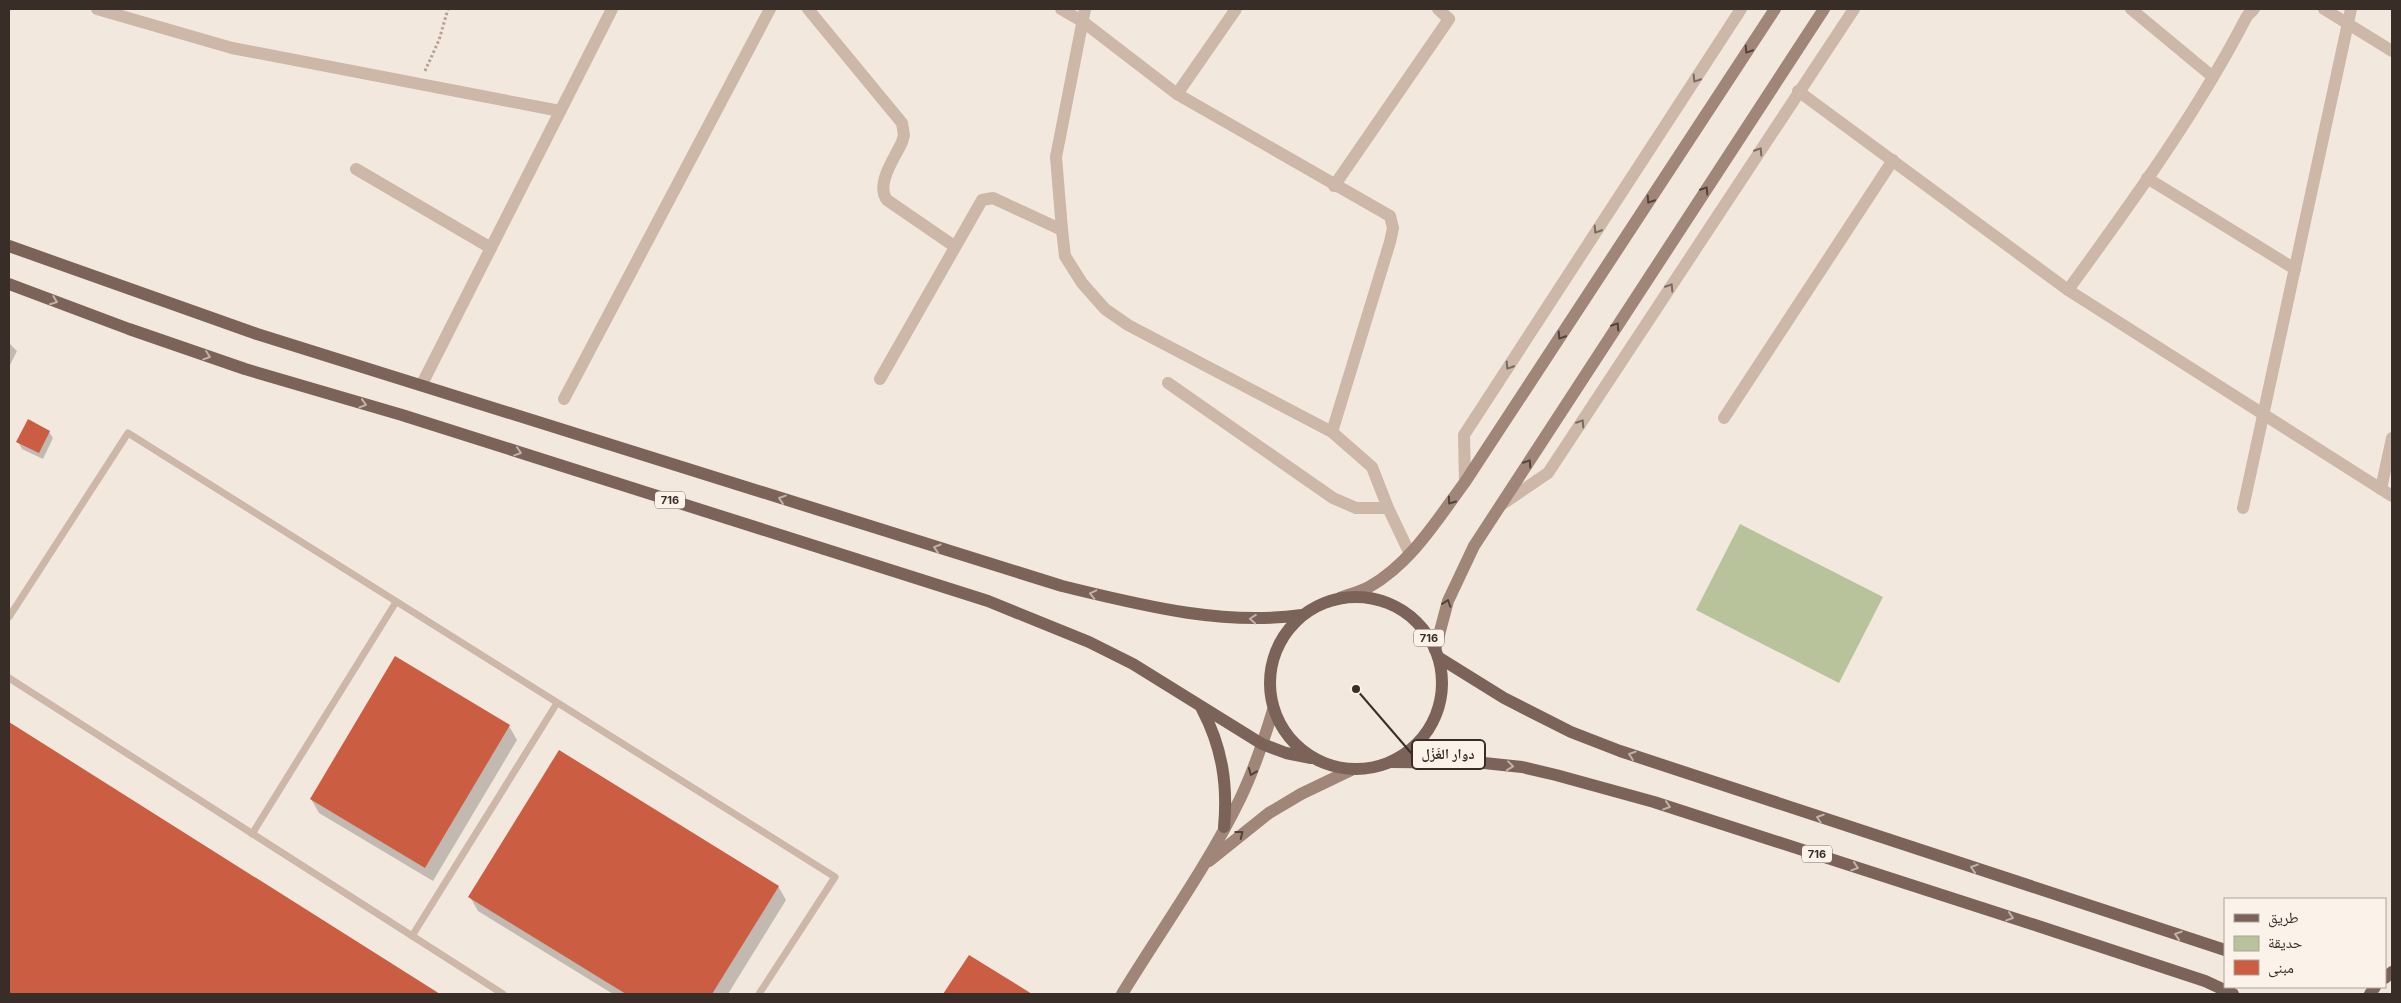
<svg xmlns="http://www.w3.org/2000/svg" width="2401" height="1003" font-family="Inter,'Noto Naskh Arabic',sans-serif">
<rect width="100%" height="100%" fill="#f3e8dd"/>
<!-- green -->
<path fill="#b8c39c" d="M1740 524 1883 597 1839 683 1696 610Z"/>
<!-- shadow -->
<g fill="#0003">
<path d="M9 343 17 351 9 367Z"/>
<path d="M49 432 53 438 43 459 22 449 18 442Z"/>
<path d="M395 658 509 726 517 740 433 881 319 813 311 799Z"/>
<path d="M9 723 437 994H9Z"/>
<path d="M778 886 786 900 728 994H613L478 911 470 897Z"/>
<path d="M969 957 1030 994H945Z"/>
</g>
<!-- building -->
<g fill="#cb5d43">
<path d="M28 419 50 431 39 453 16 442Z"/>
<path d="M395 656 510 725 425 868 310 799Z"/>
<path d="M9 722 440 994H9Z"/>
<path d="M559 750 779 886 712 994H626L468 897Z"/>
<path d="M969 955 1032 994H943Z"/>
</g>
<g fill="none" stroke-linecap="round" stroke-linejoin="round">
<!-- path -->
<path stroke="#b8a092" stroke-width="3" stroke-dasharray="2.5 2.5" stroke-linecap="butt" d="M425 71 439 40 448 9"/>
<!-- service -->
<g stroke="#ccb7a8" stroke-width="7">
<path d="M9 617 128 433 835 877 759 994"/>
<path d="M9 678 503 994"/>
<path d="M252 834 396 602"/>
<path d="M412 936 557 703"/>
</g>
<!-- minor -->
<g stroke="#ccb7a8" stroke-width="12">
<path d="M97 9 232 48 560 111"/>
<path d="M808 9 902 123 904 135 902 142C895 158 875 184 887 200L954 246"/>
<path d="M1061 9 1082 21 1177 94 1390 216 1393 228 1390 242 1332 432"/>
<path d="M1085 9 1056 157 1062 230 1065 256 1082 283 1105 309 1128 325 1332 432 1372 467 1388 508 1410 554"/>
<path d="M2131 9 2213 77"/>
<path d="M2324 9 2392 51"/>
<path d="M1798 91 2068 290 2392 496"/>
<path d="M1177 94 1236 9"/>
<path d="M356 169 491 248"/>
<path d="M2147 178 2295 269"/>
<path d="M1334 186 1449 19 1438 9"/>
<path d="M2068 290C2132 202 2197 113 2247 16L2254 9"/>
<path d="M880 379 982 200 993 198 1062 230"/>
<path d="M1168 383 1333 498 1356 508H1388"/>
<path d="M422 384 612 9"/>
<path d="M564 399 770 9"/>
<path d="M1724 418 1893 160"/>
<path d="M1465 482 1464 435 1741 9"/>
<path d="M2381 489 2392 438"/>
<path d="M1501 505 1548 473 1854 9"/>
<path d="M2243 508 2351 9"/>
</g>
<!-- secondary -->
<g stroke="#a08579" stroke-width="12">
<path d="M1340 598C1349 594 1360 592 1369 587 1411 563 1437 520 1465 482L1775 9"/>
<path d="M1435 650 1448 601 1474 546 1824 9"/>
<path d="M1209 861 1269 813 1301 794 1351 770"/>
<path d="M1122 994C1161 930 1207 867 1240 799 1254 770 1264 740 1273 710"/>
</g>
<!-- primary -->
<g stroke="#7b6359" stroke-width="12">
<path d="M9 246 257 334 1062 586C1141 605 1221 626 1302 615"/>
<path d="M9 284 129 329 245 369 402 415 988 601 1089 642 1133 664 1262 744 1286 753 1311 758"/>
<circle cx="1356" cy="683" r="86"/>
<path d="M1438 657 1504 698 1571 732 1620 751 2225 950"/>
<path d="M1202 709C1222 747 1228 784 1224 827"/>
<path d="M1391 762 1484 763 1522 767 1556 775 1654 802 2038 926 2205 981 2233 994"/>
<path d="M2385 978 2392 972"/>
<path d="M2370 994 2375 987"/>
</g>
</g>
<!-- one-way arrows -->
<defs><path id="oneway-chevron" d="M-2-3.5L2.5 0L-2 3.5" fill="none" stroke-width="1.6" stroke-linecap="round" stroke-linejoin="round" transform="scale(1.25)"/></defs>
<g stroke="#53433c">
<use href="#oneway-chevron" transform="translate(1748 50) rotate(123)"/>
<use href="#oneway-chevron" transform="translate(1705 190) rotate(-57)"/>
<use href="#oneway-chevron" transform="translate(1650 200) rotate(123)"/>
<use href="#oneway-chevron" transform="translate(1616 326) rotate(-57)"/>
<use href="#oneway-chevron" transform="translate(1561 336) rotate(123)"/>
<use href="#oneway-chevron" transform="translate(1528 463) rotate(-57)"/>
<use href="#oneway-chevron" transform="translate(1451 501) rotate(126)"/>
<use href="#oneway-chevron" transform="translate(1447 603) rotate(-71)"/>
<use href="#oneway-chevron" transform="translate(1252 772) rotate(112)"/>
<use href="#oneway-chevron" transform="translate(1240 834) rotate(-38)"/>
</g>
<g stroke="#7b6b62">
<use href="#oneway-chevron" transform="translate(1696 79) rotate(123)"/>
<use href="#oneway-chevron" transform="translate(1759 151) rotate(-57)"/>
<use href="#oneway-chevron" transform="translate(1597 230) rotate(123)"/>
<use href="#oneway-chevron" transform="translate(1670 287) rotate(-57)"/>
<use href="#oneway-chevron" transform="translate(1509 366) rotate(123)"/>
<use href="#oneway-chevron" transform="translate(1581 423) rotate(-57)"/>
</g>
<g stroke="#c1b2a9">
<use href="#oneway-chevron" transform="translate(54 301) rotate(21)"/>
<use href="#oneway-chevron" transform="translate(207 356) rotate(19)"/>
<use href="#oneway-chevron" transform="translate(363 404) rotate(17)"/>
<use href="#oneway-chevron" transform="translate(518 452) rotate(18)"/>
<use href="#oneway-chevron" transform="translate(782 499) rotate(-162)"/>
<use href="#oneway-chevron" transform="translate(937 548) rotate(-163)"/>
<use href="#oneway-chevron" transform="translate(1093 594) rotate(-167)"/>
<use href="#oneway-chevron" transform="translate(1253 619) rotate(-176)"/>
<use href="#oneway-chevron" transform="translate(1632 755) rotate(-161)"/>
<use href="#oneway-chevron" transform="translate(1510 766) rotate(7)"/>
<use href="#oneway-chevron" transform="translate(1667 806) rotate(18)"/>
<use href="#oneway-chevron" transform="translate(1820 818) rotate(-161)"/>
<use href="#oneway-chevron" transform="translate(1855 867) rotate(18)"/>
<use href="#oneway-chevron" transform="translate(1974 868) rotate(-162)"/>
<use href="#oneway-chevron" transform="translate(2010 917) rotate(18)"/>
<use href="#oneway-chevron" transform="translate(2178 935) rotate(-162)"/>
</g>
<g text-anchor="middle" stroke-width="4" stroke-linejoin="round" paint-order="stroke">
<!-- shield labels -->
<g fill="#fbf2ea" stroke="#736862" stroke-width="1">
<rect x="655" y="491.5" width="30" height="17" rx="4"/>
<rect x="1414" y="629.5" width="30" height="17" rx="4"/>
<rect x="1802" y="845.5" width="30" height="17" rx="4"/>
</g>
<g font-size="11" font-weight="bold" fill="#392d28">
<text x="670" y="504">716</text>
<text x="1429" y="642">716</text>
<text x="1817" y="858">716</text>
</g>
</g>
<!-- callouts -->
<path fill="none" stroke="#392d28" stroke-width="2" d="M1356 689L1412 754"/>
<circle fill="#392d28" stroke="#fbf2ea" stroke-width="2" cx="1356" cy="689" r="5"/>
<rect fill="#fbf2ea" stroke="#392d28" stroke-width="2" x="1412" y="740" width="73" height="29" rx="5"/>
<g font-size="14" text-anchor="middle" font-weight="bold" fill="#392d28">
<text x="1448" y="759">دوار الغَزْل</text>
</g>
<!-- border -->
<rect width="2401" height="1003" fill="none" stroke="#392d28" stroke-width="20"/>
<!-- legend -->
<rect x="2224" y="898" width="162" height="90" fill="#fbf2ea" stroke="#ada39c"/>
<rect x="2234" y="914" width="25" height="8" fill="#7b6359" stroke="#ada39c"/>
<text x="2268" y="923" font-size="15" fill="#392d28">طريق</text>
<rect x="2234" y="936" width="25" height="15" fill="#b8c39c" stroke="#ada39c"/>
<text x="2268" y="948" font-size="15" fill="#392d28">حديقة</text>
<rect x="2234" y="960" width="25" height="15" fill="#cb5d43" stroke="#ada39c"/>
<text x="2268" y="973" font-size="15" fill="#392d28">مبنى</text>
</svg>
